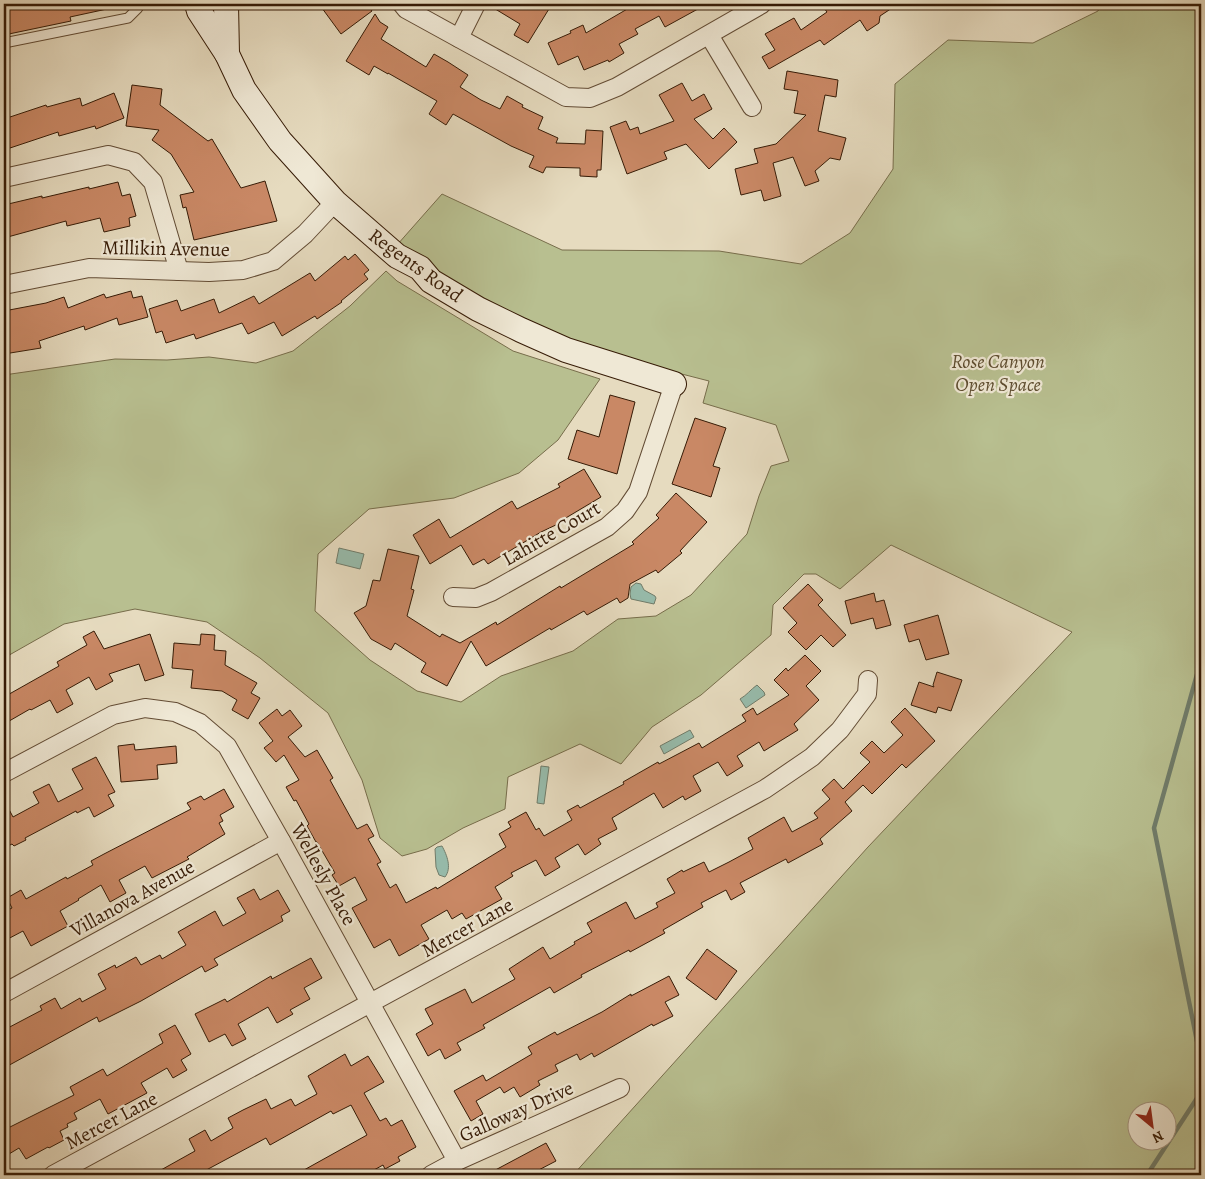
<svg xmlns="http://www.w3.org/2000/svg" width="1205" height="1179" font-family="Alegreya,serif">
<rect width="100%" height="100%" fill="#e6dbbf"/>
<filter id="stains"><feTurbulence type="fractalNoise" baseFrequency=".004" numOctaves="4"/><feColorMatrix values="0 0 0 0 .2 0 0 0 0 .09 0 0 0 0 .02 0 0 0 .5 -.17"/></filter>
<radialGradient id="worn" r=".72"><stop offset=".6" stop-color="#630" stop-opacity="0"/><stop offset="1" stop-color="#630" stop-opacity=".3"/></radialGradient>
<!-- green -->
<path fill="#b8bf90" stroke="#776d4b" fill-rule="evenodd" d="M1101 4H1201V1163L1193 1175H573L868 847 1072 632 891 545 840 589 816 574H804L773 605 771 635 701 695 652 727 621 764 580 744 508 777 505 809 463 828 427 849 402 856 380 838 362 780 328 713 260 658 207 622 135 609 64 624 4 658V375L115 359 167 360 209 357 256 363 293 351 350 306 386 271 397 281 513 351 600 379 558 440 519 473 454 498 369 509 318 554 315 611 370 660 417 691 461 702 501 676 573 651 618 619 656 616 691 595 747 534 759 496 771 466 789 461 776 425 703 403 709 381 635 362 575 343 504 313 439 276 397 245 442 194 562 250 719 251 801 264 850 233 893 169 895 84 948 40 1033 43 1098 11ZM1138 1112H1168V1142H1138Z"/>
<!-- water -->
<g fill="#97bcac" stroke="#707c6a">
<path d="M339 548 364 554 360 569 336 563Z"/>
<path d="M636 583 641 584 644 590 655 596 656 598 654 604 631 599 630 594 631 587Z"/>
<path d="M757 685 764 692 765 695 746 708 740 699C747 695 750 690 757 685Z"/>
<path d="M690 730 694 737 664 754 660 746Z"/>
<path d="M541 766 549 767 544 804 537 803Z"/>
<path d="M442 846C447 855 452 868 445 877L439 875 436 867 435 849 437 847Z"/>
</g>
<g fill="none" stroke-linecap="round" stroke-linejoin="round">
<!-- stream -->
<g stroke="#707c6a" stroke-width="4.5">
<path d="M1201 660 1154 828 1201 1061"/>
<path d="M1147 1175 1201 1092"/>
</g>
</g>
<!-- building -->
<g fill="#c98865" stroke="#361b06">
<path d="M4 4H107V9L70 17 71 21 4 35Z"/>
<path d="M319 4H367L372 11 341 34Z"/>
<path d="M487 4H552L528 43 514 35 520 24Z"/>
<path d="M627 4H707L665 27 659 16 635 29 638 34 619 44 624 53 609 62 608 60 584 70 578 56 558 65 548 43 571 33 570 31 583 25 586 33 629 8Z"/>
<path d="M821 4H898L880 16 879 23 867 31 860 20 824 45 820 40 769 69 762 57 775 50 765 34 794 18 801 30 827 12Z"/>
<path d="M375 14 380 22 388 27 381 39 426 67 434 54 448 62 468 75 460 87 481 100 500 109 507 96 523 105 522 107 543 117 538 129 558 138 556 143 585 144 586 130 603 131 601 170H597V177L580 176V168L546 167 543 173 529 167 534 156 511 146 453 114 446 125 429 114 437 101 388 73V74L374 66 369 75 346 61Z"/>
<path d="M787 71 838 80 836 97 825 95 818 131 846 138 840 160 830 158 815 171 819 181 805 186 793 157 773 163 781 196 764 201 761 190 741 195 735 169 758 163 754 149 776 144 806 115 794 113 798 91 784 89Z"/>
<path d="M682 83 692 101 704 94 712 109 694 119 713 139 724 128 737 142 709 169 686 144 664 152 667 159 627 174 610 127 626 121 630 130 638 127 640 134 674 121 659 95Z"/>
<path d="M132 85 162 89 160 105 208 141 212 139 241 188 265 181 277 221 194 240 186 207 183 208 180 195 194 192 171 154 152 140 159 130 126 126Z"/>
<path d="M114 93 124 118 96 129 95 126 59 136 58 132 4 150V119L46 105 47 107 80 98 82 106Z"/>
<path d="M118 182 122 196 130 194 136 216 129 218 130 226 104 232 100 218 67 226 66 221 4 238V205L42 196V198L89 187V189Z"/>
<path d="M355 254 369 270 364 274 368 279 341 301 342 302 317 319 315 316 282 336 274 322 248 334 242 323 196 339 194 334 166 343 162 331 156 333 149 309 177 300 181 311 214 299 219 313 254 296 259 304 310 273 315 281 345 256 348 260Z"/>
<path d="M131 291 133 298 142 296 148 317 119 325 117 318 85 330 84 326 39 341 41 348 4 354V311L46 303 64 297 68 308 104 294 106 298Z"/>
<path d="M610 395 635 402 617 474 568 459 577 430 599 437Z"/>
<path d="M695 418 726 428 713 466 720 468 711 497 672 484Z"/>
<path d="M584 469 601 497 559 522 560 523 541 532 488 564 484 559 473 565 461 545 430 564 413 535 439 519 450 538 512 501 517 509 560 487 558 484Z"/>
<path d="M676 493 707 522 680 551 682 553 658 573 656 570 630 584 628 598 620 603 617 598 587 615 584 611 551 630 550 628 486 666 471 641 447 686 421 672 426 663 395 643 391 650 371 639 354 613 366 606 373 580 380 581 388 549 419 556 411 589 414 590 407 616 440 637 442 634 460 643 496 622 497 625 560 586 561 588 634 544 632 542 659 518 656 515Z"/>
<path d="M808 584 823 600 818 605 846 635 833 647 821 635 806 650 788 632 797 623 783 608Z"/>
<path d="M874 593 876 602 884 600 891 625 876 629 873 618 851 624 845 601Z"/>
<path d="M938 615 949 654 926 660 919 639 909 642 904 625Z"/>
<path d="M94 631 104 649 150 634 164 675 145 681 139 664 109 674 113 681 96 690 89 677 66 690 73 704 57 713 50 700 31 710 30 709 4 724V697L59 666 57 662 87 645 83 637Z"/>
<path d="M201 634 215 635 214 650 226 651 225 665 257 683 251 693 260 698 248 719 232 710 237 700 222 691 191 688 193 670 172 668 174 643 200 645Z"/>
<path d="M805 655 821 671 806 686 819 700 794 724 798 730 764 751 759 742 737 756 743 766 727 776 718 762 693 776 701 791 685 800 683 796 663 808 654 793 612 818 617 829 598 839 601 844 585 855 578 844 555 858 560 867 545 876 536 860 511 873 513 876 495 887 502 899 466 919 462 913 452 919 447 910 421 925 429 939 399 956 390 939 374 948 352 908 367 900 355 877 339 886 332 875 335 873 317 842H316L307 826 309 824 296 800 294 801 286 787 299 780 284 755 276 762 264 748 273 741 259 723 277 709 282 716 290 710 302 726 288 737 305 757 317 750 333 778 330 780 357 829 367 824 374 836 368 839 381 862 377 864 390 888 396 884 406 903 436 887 437 889 506 847 499 834 511 827 508 822 526 812 536 830 539 828 544 836 572 820 567 811 578 805 580 808 624 784 623 782 658 762 659 764 699 743 702 748 746 721 742 715 753 708 757 715 789 695 774 680 786 668 788 671Z"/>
<path d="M937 672 962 680 951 711 938 707 936 713 911 705 919 682 934 687 933 685Z"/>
<path d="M905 708 935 741 906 768 902 764 872 794 863 785 845 802 852 811 820 839 823 844 788 863 786 859 740 883 745 892 731 900 726 890 701 903 703 907 663 930 665 933 630 952 629 950 581 975 582 977 554 993 550 987 483 1025 485 1028 457 1043 461 1050 445 1059 440 1049 428 1056 416 1034 433 1024 425 1009 465 989 472 1003 515 979 509 969 543 947 550 959 575 944 574 942 592 932 587 923 626 902 635 919 658 907 656 903 675 893 667 879 682 870 683 872 704 862 709 872 729 862 753 849 748 838 784 817 792 832 818 818 814 813 830 799 822 790 834 779 843 789 870 762 860 753 872 741 884 753 903 735 891 722Z"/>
<path d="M134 744 135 750 176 746 177 763 157 765 158 779 121 782 118 746Z"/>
<path d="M96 757 115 792 108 795 114 806 94 817 89 807 77 813 76 811 25 838 26 840 14 846 12 844 4 848V800L13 817 39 803 33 792 49 784 58 802 83 789 72 769Z"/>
<path d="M224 789 234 807 220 815 223 821 219 823 225 834 187 857 189 859 152 878 145 866 119 880 126 893 110 902 101 885 78 899 79 900 60 911 68 926 31 946 23 931 4 941V912L12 908 7 898 21 890 26 899 66 877 67 879 93 865 91 861 104 854 191 809 187 803 201 796 204 800Z"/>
<path d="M254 889 260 900 278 890 290 911 281 916 283 921 214 959 218 965 205 972 202 966 141 1001 99 1022 97 1017 4 1068V1030L42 1010 40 1006 55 998 61 1009 80 998 82 1002 106 989 98 974 115 965 116 968 136 957 141 965 160 955 162 959 186 945 178 932 215 911 223 926 246 913 237 898Z"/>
<path d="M707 949 737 971 716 1000 686 978Z"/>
<path d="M311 958 322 978 304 988 310 999 290 1010 293 1014 277 1023 268 1007 238 1024 246 1039 232 1046 225 1034 209 1042 195 1014 225 999 227 1002 271 976 272 979Z"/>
<path d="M669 976 679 995 665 1002 673 1016 653 1026 652 1024 594 1057 592 1053 580 1060 577 1054 555 1065 558 1071 538 1081 540 1085 520 1097 514 1087 504 1093 500 1087 476 1101 483 1114 471 1121 454 1091 483 1075 486 1081 532 1054 528 1047 555 1032 557 1035 602 1012 631 994V996Z"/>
<path d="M175 1025 191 1054 181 1060 187 1070 173 1078 167 1068 141 1083 147 1093 108 1114 100 1099 74 1113 77 1119 67 1124 68 1127 60 1131 64 1140 49 1148 48 1147 26 1159 19 1148 4 1157V1130L74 1095 70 1087 103 1069 107 1076 163 1043 159 1034Z"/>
<path d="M345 1054 351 1066 368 1056 384 1082 364 1093 380 1121 386 1118 391 1126 402 1120 416 1147 398 1157 400 1161 385 1169 383 1165 365 1175H295L367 1135 351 1105 333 1114 331 1111 270 1145 266 1138 197 1175H152L195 1151 189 1139 205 1130 211 1141 233 1128 228 1118 243 1110 266 1099 271 1109 291 1099 295 1106 317 1094 308 1076Z"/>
<path d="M546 1143 556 1161 529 1175H486Z"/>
</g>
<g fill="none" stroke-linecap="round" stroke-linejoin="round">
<defs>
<path id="lane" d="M4 43 128 18 138 8"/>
<g id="street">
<path d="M402 4 406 9 566 97 590 98 617 87 762 4"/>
<path d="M709 35 752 107"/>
<path d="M459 38 476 4"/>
<path d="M4 178 108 155 134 162 153 182 179 271"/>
<path d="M4 285 89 268 209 272 243 270 273 261 305 234 335 202"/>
<path d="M453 597 476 598 491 592 607 527 625 511 638 492 674 384"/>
<path d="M4 773 113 715 145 708 175 712 200 723 227 746 281 841 457 1161"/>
<path d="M4 993 281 841"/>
<path d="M53 1175 765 789 812 757 840 730 867 694 868 680"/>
<path d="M431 1175 457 1161 620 1088"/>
</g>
<g id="secondary">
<path d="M197 4 199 11 227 54 244 90 280 141 335 202 397 256 420 268 431 281 478 309 521 330 566 350 674 384"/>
<path d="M226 4 227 54"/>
</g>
</defs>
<!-- lane casing -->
<use href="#lane" stroke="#624b34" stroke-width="11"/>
<!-- street casing -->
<use href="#street" stroke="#624b34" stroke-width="20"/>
<!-- secondary casing -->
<use href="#secondary" stroke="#361b06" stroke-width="26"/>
<!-- lane -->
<use href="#lane" stroke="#efe8d5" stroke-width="9"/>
<!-- street -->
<use href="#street" stroke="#efe8d5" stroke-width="18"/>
<!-- secondary -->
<use href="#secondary" stroke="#efe8d5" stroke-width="24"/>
</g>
<g text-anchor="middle" stroke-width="4.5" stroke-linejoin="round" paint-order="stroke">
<!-- street labels -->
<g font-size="20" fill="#361b06" stroke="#efe8d5">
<text transform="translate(166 248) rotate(1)" y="7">Millikin Avenue</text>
<text transform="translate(416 265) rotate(36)" y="7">Regents Road</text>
<text transform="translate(551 533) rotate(-30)" y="7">Lahitte Court</text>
<text transform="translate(324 874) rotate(61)" y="7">Wellesly Place</text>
<text transform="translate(132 898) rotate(-29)" y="7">Villanova Avenue</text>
<text transform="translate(467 927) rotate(-29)" y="7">Mercer Lane</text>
<text transform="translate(516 1111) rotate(-24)" y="7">Galloway Drive</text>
<text transform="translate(111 1120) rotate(-28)" y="7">Mercer Lane</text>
</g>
<!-- park labels -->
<g font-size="20" font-style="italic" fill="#5d4c2f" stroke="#efe8d5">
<text x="998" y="368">Rose Canyon<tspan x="998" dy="23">Open Space</tspan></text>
</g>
</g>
<!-- margin -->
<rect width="1205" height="1179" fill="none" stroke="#e6dbbf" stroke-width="20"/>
<rect x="5" y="5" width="1195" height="1169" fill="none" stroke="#361b06" stroke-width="2.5"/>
<rect x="10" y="10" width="1185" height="1159" fill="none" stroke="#361b06"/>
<!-- north arrow -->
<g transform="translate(1152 1126) rotate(151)"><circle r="24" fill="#efe8d5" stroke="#a59682"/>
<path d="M0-4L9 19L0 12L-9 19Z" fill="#8f2418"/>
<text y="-8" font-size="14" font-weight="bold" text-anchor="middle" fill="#361b06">N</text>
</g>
<rect width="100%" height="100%" filter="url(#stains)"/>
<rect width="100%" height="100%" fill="url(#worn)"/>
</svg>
